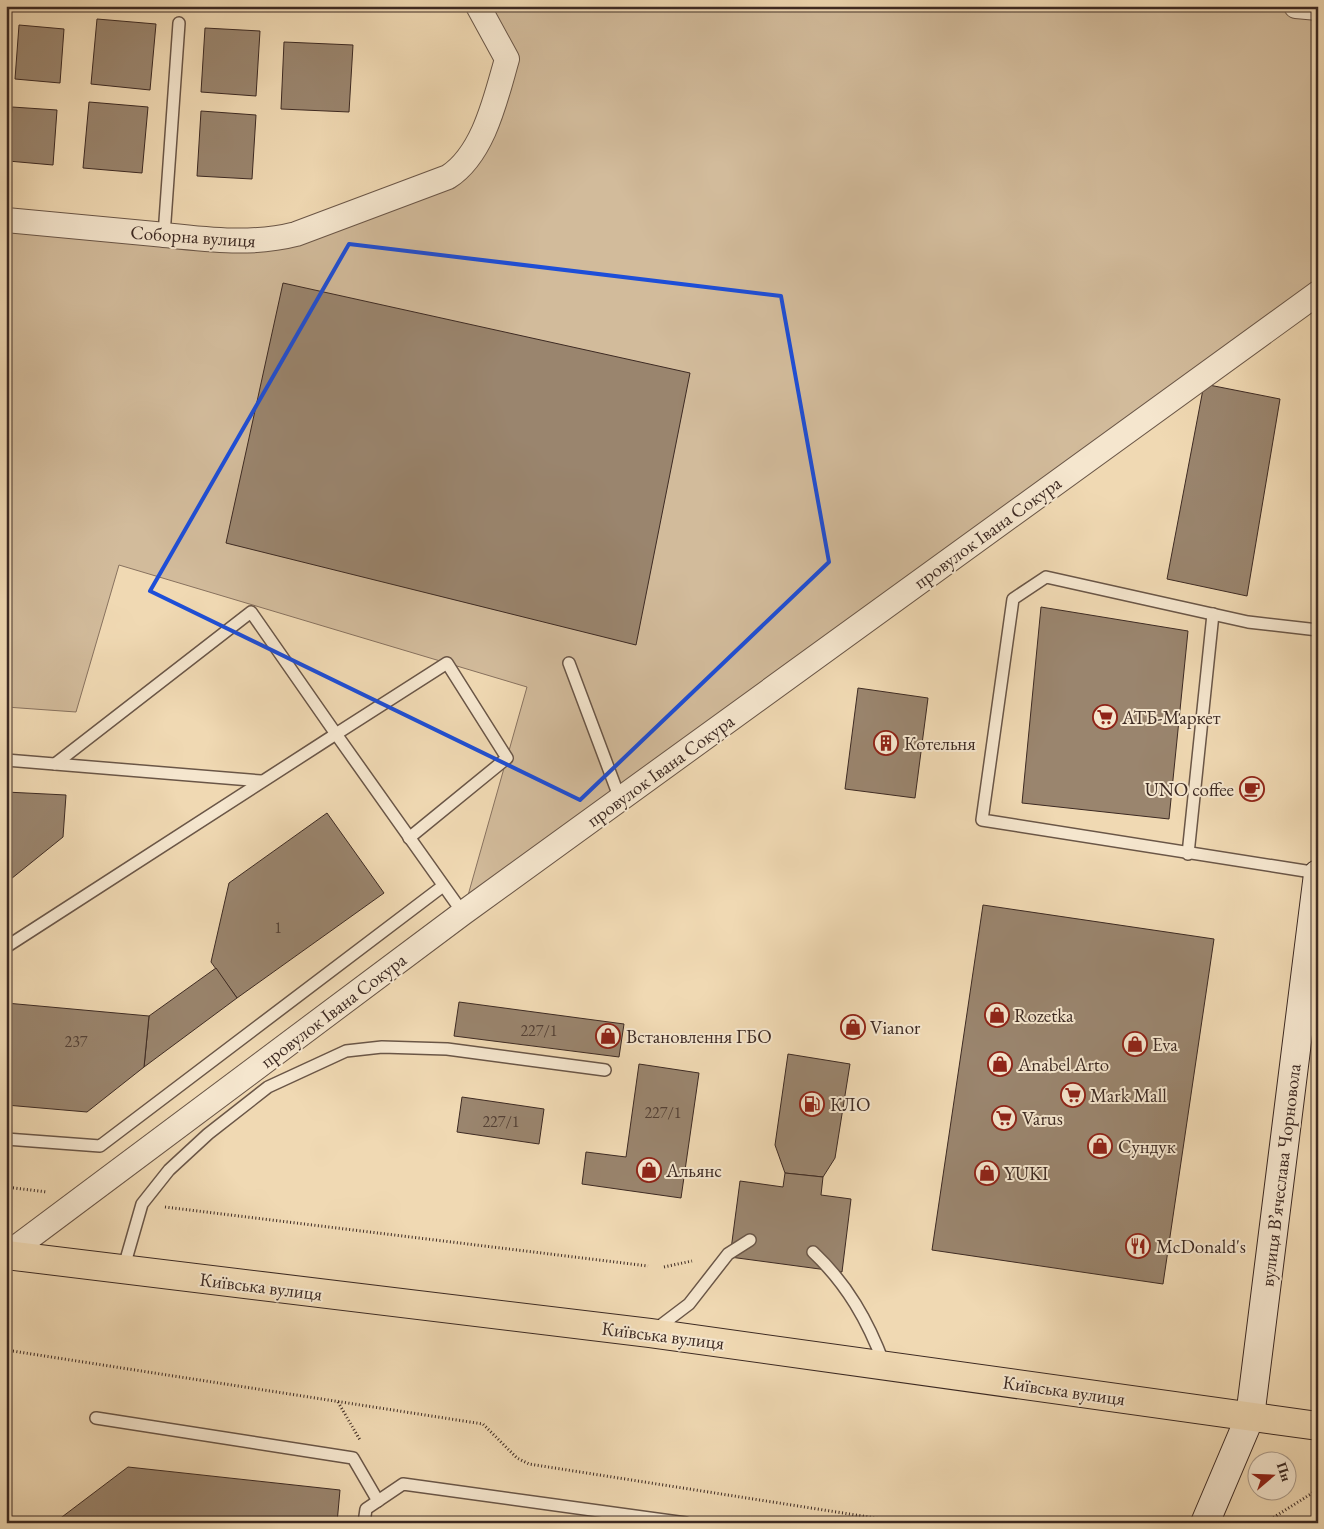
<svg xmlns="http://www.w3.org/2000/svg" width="1324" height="1529" font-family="'EB Garamond',serif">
<rect width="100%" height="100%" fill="#f0d9b3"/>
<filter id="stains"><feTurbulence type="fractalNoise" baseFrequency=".004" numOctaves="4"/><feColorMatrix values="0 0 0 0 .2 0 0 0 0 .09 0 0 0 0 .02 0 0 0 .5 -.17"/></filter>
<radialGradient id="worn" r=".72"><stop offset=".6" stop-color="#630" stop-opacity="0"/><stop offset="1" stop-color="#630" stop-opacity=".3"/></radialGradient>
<!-- green -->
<path fill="#d2bb9b" stroke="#88725f" d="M478 6H1296L1318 8V293L463 913 527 687 119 565 76 712 6 707V220L243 241 448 177 507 59Z"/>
<!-- building -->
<g fill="#9a856e" stroke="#3d2a23">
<path d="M97 19 156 24 150 90 91 84Z"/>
<path d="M19 25 64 29 60 83 15 79Z"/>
<path d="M205 28 260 31 256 96 201 92Z"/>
<path d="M284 42 353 45 349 112 281 109Z"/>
<path d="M89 102 148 107 142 173 83 168Z"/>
<path d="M12 107 57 110 53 165 8 161Z"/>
<path d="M201 111 256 115 252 179 197 176Z"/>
<path d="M283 283 690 373 636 645 226 543Z"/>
<path d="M1204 384 1280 399 1247 596 1167 579Z"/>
<path d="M1041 607 1188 631 1169 819 1022 803Z"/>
<path d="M858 688 928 698 915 798 845 789Z"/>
<path d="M6 792 66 795 63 837 6 883Z"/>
<path d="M327 813 384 893 237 998 211 962 229 883Z"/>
<path d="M983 905 1214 939 1163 1284 932 1250Z"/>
<path d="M216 968 237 998 144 1067 149 1016Z"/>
<path d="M459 1002 624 1024 619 1057 454 1036Z"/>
<path d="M6 1003 149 1016 144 1067 87 1112 6 1105Z"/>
<path d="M788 1054 850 1064 835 1158 823 1177 785 1173 775 1145Z"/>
<path d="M639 1064 699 1073 681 1198 582 1184 586 1152 626 1157Z"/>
<path d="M462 1097 544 1109 539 1144 457 1132Z"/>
<path d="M785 1173 823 1177 821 1195 851 1199 842 1272 730 1257 740 1181 783 1187Z"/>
<path d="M128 1467 340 1490 337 1523H54Z"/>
</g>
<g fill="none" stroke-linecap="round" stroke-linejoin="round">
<defs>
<g id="lane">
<path d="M164 235 179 23"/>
<path d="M1318 630 1248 622 1046 577 1013 599 982 820 1318 873"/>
<path d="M569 663 620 799"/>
<path d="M6 760 261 781"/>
<path d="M55 764 251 612 336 734 447 663 507 758 409 838"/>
<path d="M1188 854 1213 614"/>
<path d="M6 947 336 734 463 913"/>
<path d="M6 1139 100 1146 443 886"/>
<path d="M813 1252C847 1284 868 1321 884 1364"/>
<path d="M123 1270 142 1204 169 1170 208 1134 268 1087 346 1051 382 1047 447 1049 605 1070"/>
<path d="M656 1329 689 1304 728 1254 750 1240"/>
<path d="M96 1418 353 1458 378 1501"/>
<path d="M364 1523 366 1509 403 1484 686 1523"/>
</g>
<g id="street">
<path d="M1296 6 1318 8"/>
<path d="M6 220C56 225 105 229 155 234 202 239 250 246 296 234L448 177C484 154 496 97 507 59L478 6"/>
<path d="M6 1255 463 913 1318 293"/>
</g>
<path id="secondary" d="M1205 1523 1250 1417 1318 874"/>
<path id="primary" d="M6 1255 650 1333 1318 1426"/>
</defs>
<!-- lane casing -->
<use href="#lane" stroke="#6a5647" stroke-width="14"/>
<!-- street casing -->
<use href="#street" stroke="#6a5647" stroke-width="26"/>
<!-- secondary casing -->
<use href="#secondary" stroke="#3d2a23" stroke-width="30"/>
<!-- primary casing -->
<use href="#primary" stroke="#3d2a23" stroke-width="30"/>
<!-- path -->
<g stroke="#3d2a23" stroke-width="3" stroke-dasharray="1 2.5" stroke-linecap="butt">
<path d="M6 1187 47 1192"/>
<path d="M165 1207 648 1266"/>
<path d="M664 1267 692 1261"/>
<path d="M6 1350 483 1424 517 1458 529 1464 907 1523"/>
<path d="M338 1402 360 1440"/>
<path d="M1270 1523 1271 1519 1314 1492"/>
</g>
<!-- lane -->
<use href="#lane" stroke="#f5e6ce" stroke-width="11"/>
<!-- street -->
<use href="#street" stroke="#f5e6ce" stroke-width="24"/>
<!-- secondary -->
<use href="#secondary" stroke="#f5e6ce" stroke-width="28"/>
<!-- primary -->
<use href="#primary" stroke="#f0d9b3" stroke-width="28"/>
</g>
<!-- marked area -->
<path fill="none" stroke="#1d4ed8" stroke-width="4" stroke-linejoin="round" d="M349 244 781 296 829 562 580 800 150 591Z"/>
<!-- icons -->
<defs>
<symbol id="supermarket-ring" viewBox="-11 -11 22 22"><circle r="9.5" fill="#f5e6ce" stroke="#8f2418" stroke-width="1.5"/><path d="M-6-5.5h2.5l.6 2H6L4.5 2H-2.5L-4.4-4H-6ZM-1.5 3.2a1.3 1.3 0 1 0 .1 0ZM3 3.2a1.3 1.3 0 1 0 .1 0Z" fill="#8f2418"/></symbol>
<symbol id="building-ring" viewBox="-11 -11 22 22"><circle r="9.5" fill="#f5e6ce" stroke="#8f2418" stroke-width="1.5"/><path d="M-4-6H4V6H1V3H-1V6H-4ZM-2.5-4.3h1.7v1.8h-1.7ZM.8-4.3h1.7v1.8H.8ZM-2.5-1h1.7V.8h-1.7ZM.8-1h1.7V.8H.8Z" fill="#8f2418"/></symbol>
<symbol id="cafe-ring" viewBox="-11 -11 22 22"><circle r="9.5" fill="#f5e6ce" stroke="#8f2418" stroke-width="1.5"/><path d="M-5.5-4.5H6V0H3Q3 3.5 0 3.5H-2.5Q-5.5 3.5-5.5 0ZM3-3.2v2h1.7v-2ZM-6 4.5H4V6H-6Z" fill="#8f2418"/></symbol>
<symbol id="shop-ring" viewBox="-11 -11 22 22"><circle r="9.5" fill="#f5e6ce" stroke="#8f2418" stroke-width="1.5"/><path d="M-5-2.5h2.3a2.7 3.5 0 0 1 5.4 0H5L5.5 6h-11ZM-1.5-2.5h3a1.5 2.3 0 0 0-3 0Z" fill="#8f2418"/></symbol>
<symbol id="fuel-ring" viewBox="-11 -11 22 22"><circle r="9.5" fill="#f5e6ce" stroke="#8f2418" stroke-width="1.5"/><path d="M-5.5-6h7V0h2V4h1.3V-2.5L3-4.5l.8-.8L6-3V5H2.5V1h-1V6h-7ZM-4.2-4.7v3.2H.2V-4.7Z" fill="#8f2418"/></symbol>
<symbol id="restaurant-ring" viewBox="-11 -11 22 22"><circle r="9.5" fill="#f5e6ce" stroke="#8f2418" stroke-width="1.5"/><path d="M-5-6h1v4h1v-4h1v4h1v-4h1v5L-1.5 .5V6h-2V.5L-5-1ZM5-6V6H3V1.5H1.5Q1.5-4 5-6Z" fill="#8f2418"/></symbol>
</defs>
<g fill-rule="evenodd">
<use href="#supermarket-ring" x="1091" y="703" width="28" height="28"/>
<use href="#building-ring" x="872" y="729" width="28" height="28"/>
<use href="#cafe-ring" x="1238" y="775" width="28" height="28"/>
<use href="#shop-ring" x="983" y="1001" width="28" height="28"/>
<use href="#shop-ring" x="839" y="1013" width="28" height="28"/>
<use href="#shop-ring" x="594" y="1022" width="28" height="28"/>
<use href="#shop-ring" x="1121" y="1030" width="28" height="28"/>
<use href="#shop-ring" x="986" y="1050" width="28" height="28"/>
<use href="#supermarket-ring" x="1059" y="1081" width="28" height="28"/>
<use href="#fuel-ring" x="798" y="1090" width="28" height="28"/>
<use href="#supermarket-ring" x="990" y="1104" width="28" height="28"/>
<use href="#shop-ring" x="1086" y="1132" width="28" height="28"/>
<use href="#shop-ring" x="635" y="1156" width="28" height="28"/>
<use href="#shop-ring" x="973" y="1159" width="28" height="28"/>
<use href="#restaurant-ring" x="1124" y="1232" width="28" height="28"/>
</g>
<g text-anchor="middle" stroke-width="4" stroke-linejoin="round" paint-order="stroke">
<!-- number labels -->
<g font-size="16" fill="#544136">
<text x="278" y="933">1</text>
<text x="539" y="1036">227/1</text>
<text x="76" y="1047">237</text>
<text x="663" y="1118">227/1</text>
<text x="501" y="1127">227/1</text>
</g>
<!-- street labels -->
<g font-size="19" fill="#3d2a23" stroke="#f5e6ce">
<text transform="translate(193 236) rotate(4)" y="7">Соборна вулиця</text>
<text transform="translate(987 532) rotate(-36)" y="7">провулок Івана Сокура</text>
<text transform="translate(660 770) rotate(-36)" y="7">провулок Івана Сокура</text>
<text transform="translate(333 1010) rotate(-37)" y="7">провулок Івана Сокура</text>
<text transform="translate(1280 1175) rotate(-83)" y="7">вулиця Вʼячеслава Чорновола</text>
<text transform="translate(261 1286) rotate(7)" y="7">Київська вулиця</text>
<text transform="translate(663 1335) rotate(7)" y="7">Київська вулиця</text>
<text transform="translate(1064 1390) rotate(8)" y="7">Київська вулиця</text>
</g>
<!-- poi labels -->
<g font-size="19" fill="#3d2a23" stroke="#f5e6ce" text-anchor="start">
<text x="1122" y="724">АТБ-Маркет</text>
<text x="904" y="750">Котельня</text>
<text x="1234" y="796" text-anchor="end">UNO coffee</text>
<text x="1014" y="1022">Rozetka</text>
<text x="870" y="1034">Vianor</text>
<text x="626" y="1043">Встановлення ГБО</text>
<text x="1152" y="1051">Eva</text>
<text x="1018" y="1071">Anabel Arto</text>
<text x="1090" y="1102">Mark Mall</text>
<text x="830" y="1111">КЛО</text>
<text x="1022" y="1125">Varus</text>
<text x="1118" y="1153">Сундук</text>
<text x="666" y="1177">Альянс</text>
<text x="1004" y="1180">YUKI</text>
<text x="1156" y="1253">McDonald's</text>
</g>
</g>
<!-- margin -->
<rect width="1324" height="1529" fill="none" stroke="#f0d9b3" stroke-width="25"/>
<rect x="8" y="8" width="1309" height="1514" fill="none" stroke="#3d2a23" stroke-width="2.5"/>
<rect x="12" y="12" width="1299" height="1504" fill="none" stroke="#3d2a23"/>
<!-- north arrow -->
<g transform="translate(1272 1476) rotate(71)"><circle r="24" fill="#f5e6ce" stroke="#ab9b8a"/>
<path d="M0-4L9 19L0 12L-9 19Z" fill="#8f2418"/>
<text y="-8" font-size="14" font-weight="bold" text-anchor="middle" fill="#3d2a23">Пн</text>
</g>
<rect width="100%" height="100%" filter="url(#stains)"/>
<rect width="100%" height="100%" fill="url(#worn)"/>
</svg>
